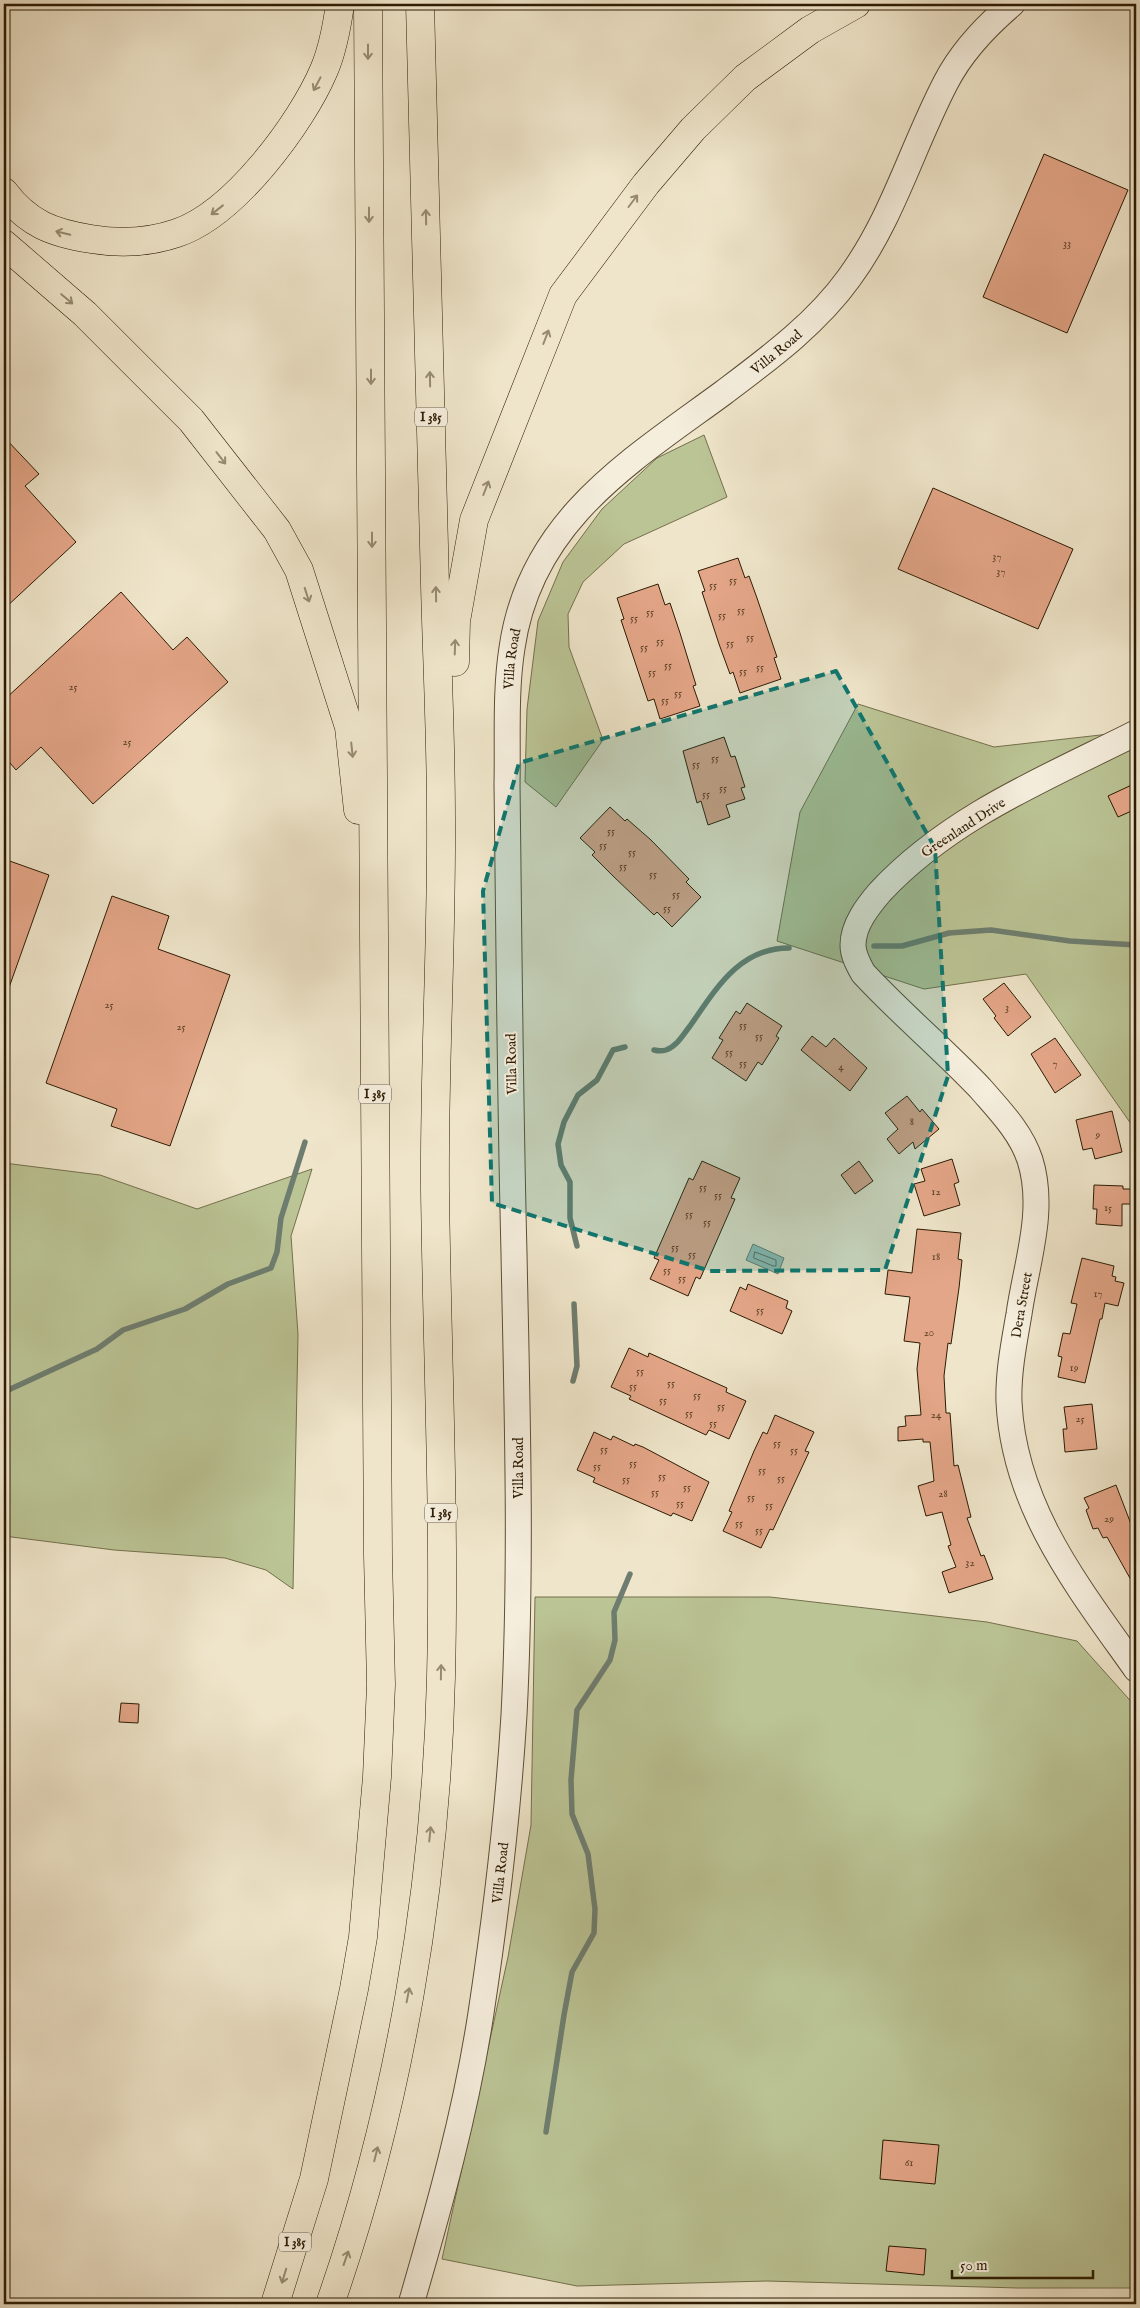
<svg xmlns="http://www.w3.org/2000/svg" width="1140" height="2308" font-family="'IM FELL English',serif">
<rect width="100%" height="100%" fill="#efe5ca"/>
<filter id="stains"><feTurbulence type="fractalNoise" baseFrequency=".004" numOctaves="4"/><feColorMatrix values="0 0 0 0 .2 0 0 0 0 .09 0 0 0 0 .02 0 0 0 .5 -.17"/></filter>
<radialGradient id="worn" r=".72"><stop offset=".6" stop-color="#630" stop-opacity="0"/><stop offset="1" stop-color="#630" stop-opacity=".3"/></radialGradient>
<!-- green -->
<g fill="#bbc495" stroke="#74704c">
<path d="M704 435 727 497 624 544 583 582 568 614 569 647 603 740 556 807 525 782 527 709 538 621 563 562 602 509 657 458Z"/>
<path d="M858 704 994 747 1136 731V1131L1026 974 924 989 777 941 800 812Z"/>
<path d="M4 1163 100 1175 197 1209 312 1169 291 1236 298 1334 293 1589 266 1570 225 1558 114 1550 4 1536Z"/>
<path d="M535 1597H770L987 1622 1077 1641 1136 1707V2288H1018L767 2281 577 2286 442 2259 508 1957 531 1825Z"/>
</g>
<!-- water -->
<path fill="#9abfb7" stroke="#6e7d6f" d="M753 1244 784 1258 778 1274 746 1260Z"/>
<g fill="none" stroke-linecap="round" stroke-linejoin="round">
<!-- shore -->
<path stroke="#636d5d" stroke-width="1" d="M755 1252 776 1260V1266H773L754 1258Z"/>
<!-- stream -->
<g stroke="#6e7d6f" stroke-width="5.5">
<path d="M874 946H902L949 933 991 930 1070 941 1136 945"/>
<path d="M654 1050C658 1051 663 1051 666 1050 677 1046 683 1035 690 1026 716 989 739 948 789 948"/>
<path d="M577 1246 570 1218V1182L561 1165 558 1144 564 1122 578 1095 597 1080 613 1050 625 1047"/>
<path d="M573 1381 577 1366 574 1304"/>
<path d="M4 1392 97 1349 123 1330 185 1309 228 1284 271 1268 277 1252 281 1218 305 1142"/>
<path d="M546 2132 564 2015 572 1972 594 1933 595 1909 588 1854 572 1814 571 1780 577 1710 610 1660 615 1640 614 1612 630 1574"/>
</g>
</g>
<!-- building -->
<g fill="#e4a688" stroke="#2c1b03">
<path d="M1044 154 1128 190 1067 333 983 297Z"/>
<path d="M4 437 39 474 25 486 76 542 4 609Z"/>
<path d="M933 488 1073 549 1038 629 898 569Z"/>
<path d="M738 558 745 578 749 576 757 598 777 657 774 658 781 679 740 693 733 672 730 674 719 644 702 592 705 591 698 571Z"/>
<path d="M658 584 665 605 670 603 680 633 696 685 693 686 700 706 660 719 654 699 648 701 621 620 624 619 617 598Z"/>
<path d="M121 592 173 650 187 637 228 682 93 804 41 747 16 770 4 756V700Z"/>
<path d="M724 737 731 757 735 756 745 787 741 788 745 799 726 805 730 817 708 825 701 801 697 803 683 751Z"/>
<path d="M1136 783V809L1118 817 1108 796Z"/>
<path d="M610 807 625 821 627 819 651 840 689 879 686 882 701 897 672 927 657 912 654 915 614 877 592 855 595 852 580 838Z"/>
<path d="M4 859 49 875 6 996H4Z"/>
<path d="M112 896 169 916 158 949 230 975 170 1146 111 1126 117 1109 46 1083Z"/>
<path d="M1004 983 1031 1017 1008 1036 994 1018 996 1016 983 999Z"/>
<path d="M747 1003 782 1026 776 1036 779 1038 762 1065 758 1062 746 1081 712 1058 723 1040 719 1038 736 1011 740 1014Z"/>
<path d="M812 1036 826 1047 834 1038 867 1068 850 1091 801 1050Z"/>
<path d="M1055 1038 1081 1075 1055 1093 1031 1054Z"/>
<path d="M907 1096 920 1112 922 1109 939 1129 915 1149 913 1142 899 1154 887 1139 898 1129 885 1113Z"/>
<path d="M1112 1111 1122 1152 1095 1159 1092 1148 1083 1150 1076 1120Z"/>
<path d="M952 1159 959 1182 954 1184 960 1205 924 1216 914 1184 925 1181 921 1169Z"/>
<path d="M702 1161 740 1178 731 1198 735 1199 700 1279 696 1277 688 1296 650 1279 659 1260 654 1258 665 1233 689 1178 693 1180Z"/>
<path d="M859 1161 873 1181 855 1194 841 1175Z"/>
<path d="M1094 1185 1123 1186V1189H1136V1204H1122V1226L1096 1224 1097 1209H1093Z"/>
<path d="M917 1229 961 1233 958 1259 962 1260 959 1288 951 1344 948 1343 944 1376 946 1413H950L954 1466 958 1465 971 1517 967 1518 981 1556 984 1555 993 1579 949 1593 942 1572 956 1567 948 1546 951 1545 942 1512 926 1516 918 1486 934 1481 930 1442H923V1439L898 1441V1427L906 1426 905 1416 921 1415 917 1369 920 1343 904 1341 910 1297 885 1294 888 1270 912 1273Z"/>
<path d="M1082 1258 1114 1266 1112 1276 1116 1277 1115 1281 1124 1283 1118 1306 1105 1303 1102 1319H1100L1085 1383 1058 1377 1062 1357 1058 1356 1063 1333 1070 1334 1077 1304 1071 1303Z"/>
<path d="M748 1284 788 1301 786 1308 792 1311 782 1334 730 1311 740 1287 746 1290Z"/>
<path d="M629 1348 648 1357 649 1353 727 1388 726 1392 746 1401 729 1439 709 1430 706 1435 629 1399 631 1396 611 1387Z"/>
<path d="M1092 1404 1097 1449 1065 1452 1063 1429H1067L1064 1407Z"/>
<path d="M775 1415 814 1432 805 1451 809 1452 773 1530 770 1529 761 1548 723 1531 732 1512 729 1511 754 1451 763 1432 767 1434Z"/>
<path d="M594 1432 611 1440 613 1436 634 1446 635 1444 643 1447 709 1482 692 1521 673 1513 671 1516 593 1482 595 1478 577 1470Z"/>
<path d="M1116 1485 1136 1537V1589L1107 1537 1103 1538 1098 1528 1093 1529 1086 1510 1089 1508 1084 1498Z"/>
<path d="M121 1703 139 1704 138 1723 119 1722Z"/>
<path d="M883 2140 939 2145 935 2184 880 2179Z"/>
<path d="M889 2246 926 2249 924 2275 886 2271Z"/>
</g>
<g fill="none" stroke-linecap="round" stroke-linejoin="round">
<defs>
<g id="minor">
<path d="M1136 733C1046 778 950 817 880 892 868 906 853 925 853 945 853 955 858 964 863 973 900 1013 942 1048 980 1088 999 1110 1021 1132 1030 1160 1046 1211 1026 1264 1019 1314 1014 1343 1008 1373 1009 1402 1014 1507 1078 1587 1136 1669"/>
<path id="s1" d="M411 2304C439 2208 466 2112 481 2013 496 1914 508 1814 514 1715 522 1561 517 1407 514 1253 510 1097 509 941 507 784 508 739 505 692 512 648 530 521 629 462 723 393 768 359 816 324 849 278 893 218 912 147 946 82 962 51 986 26 1012 4"/>
</g>
<g id="highway">
<path d="M4 192C28 224 53 233 91 239 121 244 148 243 177 233 234 214 301 124 324 70 333 49 337 26 340 4"/>
<path d="M4 244 85 314 191 420 277 530 299 570 349 727 358 810"/>
<path d="M455 662 456 621 474 520 563 295 646 184 693 129 745 78 810 30 856 4"/>
<path d="M275 2304 314 2179 354 1989 363 1937 377 1777 381 1685 378 1555 368 4"/>
<path d="M330 2304C399 2107 436 1887 441 1677 445 1515 437 1352 435 1189 434 1065 442 941 441 817 441 740 437 662 435 585 430 391 424 197 420 4"/>
</g>
</defs>
<!-- minor casing -->
<use href="#minor" stroke="#5d4e35" stroke-width="27"/>
<!-- highway casing -->
<use href="#highway" stroke="#2c1b03" stroke-width="29"/>
<!-- minor -->
<use href="#minor" stroke="#f5eedd" stroke-width="25"/>
<!-- highway -->
<use href="#highway" stroke="#efe5ca" stroke-width="28"/>
</g>
<!-- one-way arrows -->
<defs><path id="oneway-shaft" d="M-6 0H5M1.5-3L5.5 0L1.5 3" fill="none" stroke-width="1.6" stroke-linecap="round" stroke-linejoin="round" transform="scale(1.25)"/></defs>
<g stroke="#978a70">
<use href="#oneway-shaft" transform="translate(368 52) rotate(90)"/>
<use href="#oneway-shaft" transform="translate(317 84) rotate(118)"/>
<use href="#oneway-shaft" transform="translate(633 201) rotate(-53)"/>
<use href="#oneway-shaft" transform="translate(217 210) rotate(142)"/>
<use href="#oneway-shaft" transform="translate(369 215) rotate(90)"/>
<use href="#oneway-shaft" transform="translate(426 217) rotate(-91)"/>
<use href="#oneway-shaft" transform="translate(63 233) rotate(-167)"/>
<use href="#oneway-shaft" transform="translate(67 299) rotate(40)"/>
<use href="#oneway-shaft" transform="translate(546 337) rotate(-69)"/>
<use href="#oneway-shaft" transform="translate(371 377) rotate(90)"/>
<use href="#oneway-shaft" transform="translate(430 379) rotate(-91)"/>
<use href="#oneway-shaft" transform="translate(221 458) rotate(52)"/>
<use href="#oneway-shaft" transform="translate(486 488) rotate(-69)"/>
<use href="#oneway-shaft" transform="translate(372 540) rotate(90)"/>
<use href="#oneway-shaft" transform="translate(436 594) rotate(-91)"/>
<use href="#oneway-shaft" transform="translate(307 595) rotate(72)"/>
<use href="#oneway-shaft" transform="translate(455 647) rotate(-88)"/>
<use href="#oneway-shaft" transform="translate(352 750) rotate(84)"/>
<use href="#oneway-shaft" transform="translate(441 1672) rotate(-89)"/>
<use href="#oneway-shaft" transform="translate(430 1834) rotate(-84)"/>
<use href="#oneway-shaft" transform="translate(408 1995) rotate(-79)"/>
<use href="#oneway-shaft" transform="translate(376 2154) rotate(-76)"/>
<use href="#oneway-shaft" transform="translate(346 2258) rotate(-71)"/>
<use href="#oneway-shaft" transform="translate(284 2276) rotate(107)"/>
</g>
<!-- marked area -->
<path fill="#0f766e" fill-opacity="0.2" stroke="#0f766e" stroke-width="4" stroke-dasharray="10 6" stroke-linejoin="round" d="M836 671 935 848 948 1076 885 1270 710 1271 492 1203 483 891 519 763Z"/>
<g text-anchor="middle" stroke-width="4" stroke-linejoin="round" paint-order="stroke">
<!-- number labels -->
<g font-size="11" fill="#5a3e24">
<text x="1067" y="247">33</text>
<text x="997" y="560">37</text>
<text x="1001" y="575">37</text>
<text x="733" y="583">55</text>
<text x="713" y="588">55</text>
<text x="741" y="613">55</text>
<text x="650" y="615">55</text>
<text x="722" y="618">55</text>
<text x="634" y="621">55</text>
<text x="750" y="640">55</text>
<text x="660" y="644">55</text>
<text x="730" y="646">55</text>
<text x="644" y="650">55</text>
<text x="668" y="668">55</text>
<text x="760" y="670">55</text>
<text x="743" y="674">55</text>
<text x="652" y="675">55</text>
<text x="73" y="690">25</text>
<text x="678" y="696">55</text>
<text x="665" y="703">55</text>
<text x="127" y="745">25</text>
<text x="715" y="761">55</text>
<text x="696" y="767">55</text>
<text x="723" y="791">55</text>
<text x="706" y="797">55</text>
<text x="611" y="834">55</text>
<text x="603" y="848">55</text>
<text x="632" y="855">55</text>
<text x="623" y="869">55</text>
<text x="653" y="877">55</text>
<text x="676" y="897">55</text>
<text x="667" y="911">55</text>
<text x="109" y="1008">25</text>
<text x="1007" y="1011">3</text>
<text x="743" y="1028">55</text>
<text x="181" y="1030">25</text>
<text x="759" y="1039">55</text>
<text x="729" y="1055">55</text>
<text x="743" y="1066">55</text>
<text x="1055" y="1067">7</text>
<text x="841" y="1070">4</text>
<text x="912" y="1125">8</text>
<text x="1098" y="1138">9</text>
<text x="703" y="1190">55</text>
<text x="936" y="1195">12</text>
<text x="718" y="1198">55</text>
<text x="1108" y="1211">15</text>
<text x="689" y="1217">55</text>
<text x="707" y="1225">55</text>
<text x="675" y="1250">55</text>
<text x="692" y="1257">55</text>
<text x="936" y="1260">18</text>
<text x="667" y="1273">55</text>
<text x="682" y="1281">55</text>
<text x="1098" y="1297">17</text>
<text x="760" y="1313">55</text>
<text x="929" y="1336">20</text>
<text x="1074" y="1371">19</text>
<text x="640" y="1374">55</text>
<text x="671" y="1386">55</text>
<text x="633" y="1389">55</text>
<text x="697" y="1398">55</text>
<text x="663" y="1403">55</text>
<text x="721" y="1409">55</text>
<text x="689" y="1416">55</text>
<text x="936" y="1418">24</text>
<text x="1080" y="1422">25</text>
<text x="713" y="1426">55</text>
<text x="777" y="1446">55</text>
<text x="604" y="1452">55</text>
<text x="794" y="1453">55</text>
<text x="633" y="1466">55</text>
<text x="597" y="1469">55</text>
<text x="762" y="1473">55</text>
<text x="662" y="1479">55</text>
<text x="781" y="1481">55</text>
<text x="626" y="1482">55</text>
<text x="687" y="1490">55</text>
<text x="655" y="1495">55</text>
<text x="943" y="1497">28</text>
<text x="751" y="1500">55</text>
<text x="680" y="1506">55</text>
<text x="769" y="1508">55</text>
<text x="1109" y="1522">29</text>
<text x="739" y="1526">55</text>
<text x="759" y="1533">55</text>
<text x="970" y="1566">32</text>
<text x="909" y="2166">61</text>
</g>
<!-- shield labels -->
<g fill="#f5eedd" stroke="#685a44" stroke-width="1">
<rect x="415" y="407.5" width="32" height="19" rx="4"/>
<rect x="359" y="1084.5" width="32" height="19" rx="4"/>
<rect x="425" y="1503.5" width="32" height="19" rx="4"/>
<rect x="279" y="2232.5" width="32" height="19" rx="4"/>
</g>
<g font-size="12" font-weight="bold" fill="#2c1b03">
<text x="431" y="421">I 385</text>
<text x="375" y="1098">I 385</text>
<text x="441" y="1517">I 385</text>
<text x="295" y="2246">I 385</text>
</g>
<!-- street labels -->
<g font-size="14" fill="#2c1b03" stroke="#f5eedd">
<text dy="5" stroke="none"><textPath href="#s1" startOffset="2076">Villa Road</textPath></text>
<text dy="5" stroke="none"><textPath href="#s1" startOffset="1656">Villa Road</textPath></text>
<text transform="translate(963 827) rotate(-33)" y="5">Greenland Drive</text>
<text transform="translate(511 1064) rotate(-91)" y="5">Villa Road</text>
<text transform="translate(1021 1305) rotate(-80)" y="5">Dera Street</text>
<text transform="translate(518 1468) rotate(-90)" y="5">Villa Road</text>
<text dy="5" stroke="none"><textPath href="#s1" startOffset="441">Villa Road</textPath></text>
</g>
</g>
<!-- margin -->
<rect width="1140" height="2308" fill="none" stroke="#efe5ca" stroke-width="20"/>
<rect x="5" y="5" width="1130" height="2298" fill="none" stroke="#2c1b03" stroke-width="2.5"/>
<rect x="10" y="10" width="1120" height="2288" fill="none" stroke="#2c1b03"/>
<!-- scale -->
<path d="M952 2270v8h141v-8" fill="none" stroke="#2c1b03" stroke-width="2.5"/>
<text x="960" y="2270" font-size="15" fill="#2c1b03" stroke="#f5eedd" stroke-width="4" paint-order="stroke">50 m</text>
<rect width="100%" height="100%" filter="url(#stains)"/>
<rect width="100%" height="100%" fill="url(#worn)"/>
</svg>
